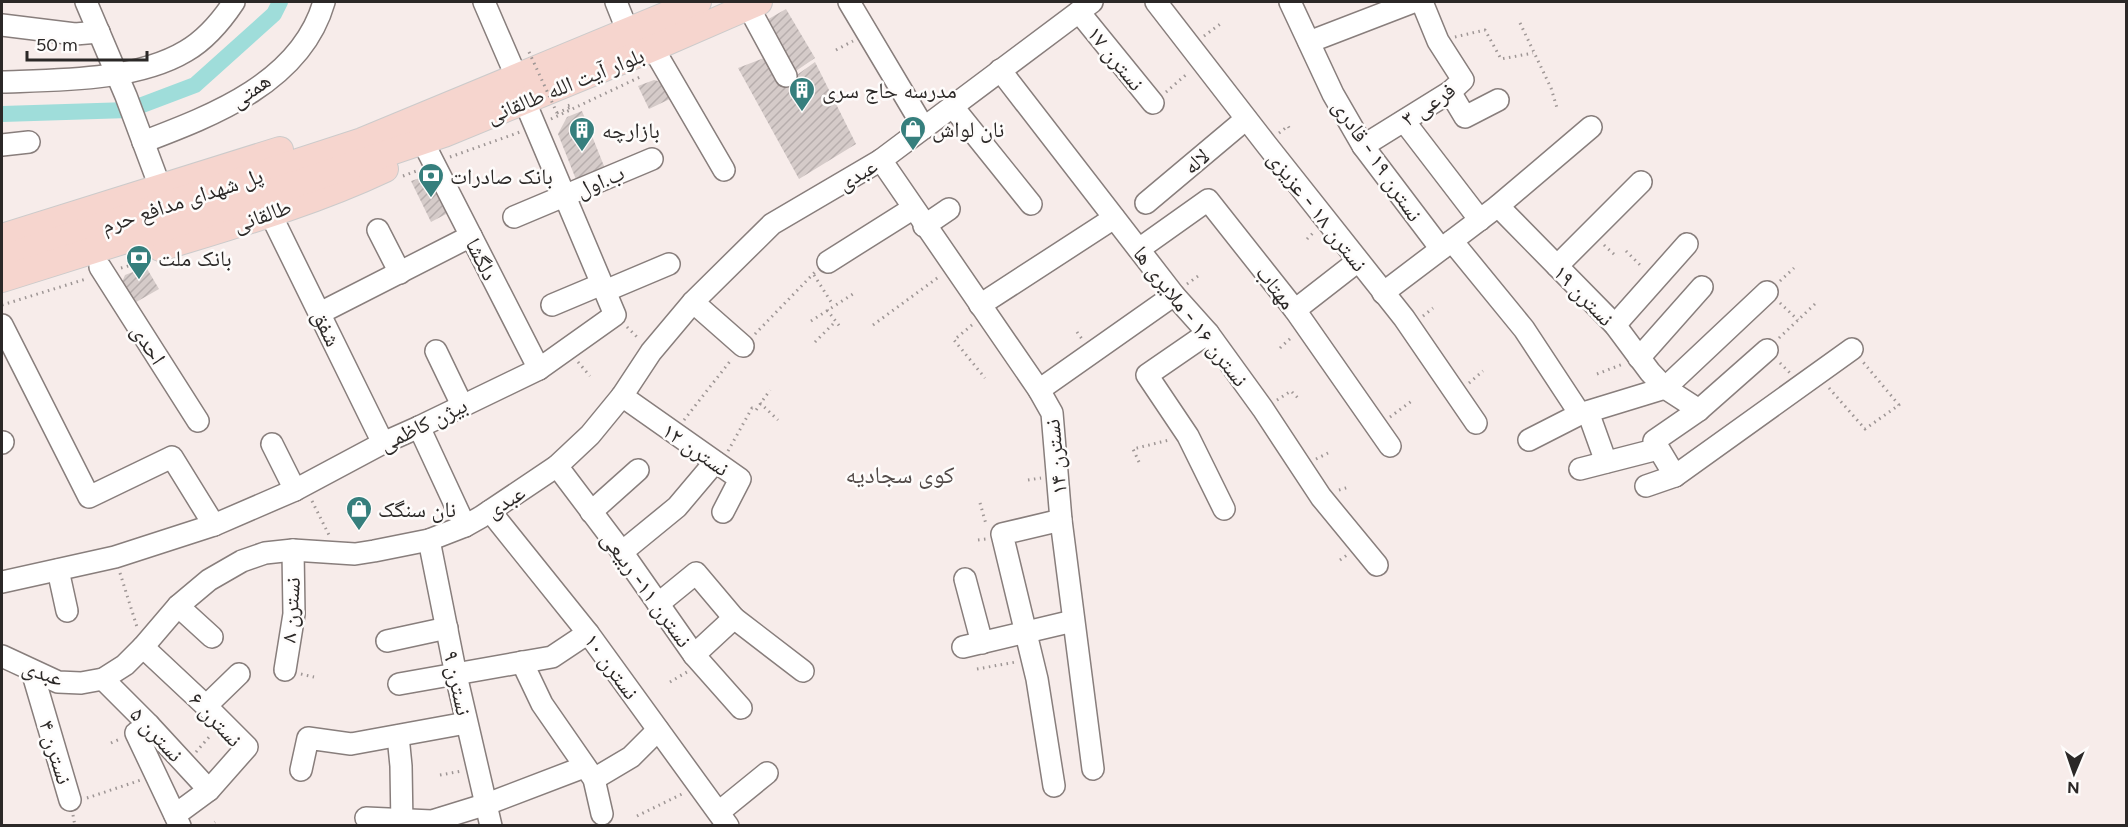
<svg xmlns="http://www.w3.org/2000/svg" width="2128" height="827" font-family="Figtree,'Noto Naskh Arabic',sans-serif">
<defs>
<pattern id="building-hatch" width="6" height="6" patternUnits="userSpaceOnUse" patternTransform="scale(1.5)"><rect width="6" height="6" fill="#d5cbc9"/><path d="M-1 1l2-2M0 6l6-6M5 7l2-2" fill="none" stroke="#b7aead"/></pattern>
</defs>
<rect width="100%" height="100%" fill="#f7ecea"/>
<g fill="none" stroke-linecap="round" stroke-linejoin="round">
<!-- canal -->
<path stroke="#9fddda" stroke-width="16" d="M2 114 129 110 195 85 274 14 280 2"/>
</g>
<!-- building -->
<g fill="url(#building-hatch)">
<path d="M786 9 815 58 790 75 760 24Z"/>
<path d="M772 55 787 82 815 62 856 144 799 179 738 68Z"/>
<path d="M654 80 666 83 674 97 649 109 638 86Z"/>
<path d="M582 111 606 171 577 182 558 134 567 117Z"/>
<path d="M423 177 436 186 448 213 431 222 411 181Z"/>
<path d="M146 267 159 289 131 305 120 287 125 275Z"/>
</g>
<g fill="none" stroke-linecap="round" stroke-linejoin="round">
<defs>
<g id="minor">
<path d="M86 2 126 96 160 187"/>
<path d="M484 2 516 76"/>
<path d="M616 2 628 32"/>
<path d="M849 2 924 128"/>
<path d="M1156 2 1266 144 1404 318 1476 423"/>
<path d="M1290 2 1333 94 1363 146 1441 249"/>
<path d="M748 6 786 76"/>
<path d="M1079 12 1153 103"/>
<path d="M2 25 75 34 99 32"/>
<path d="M1309 42 1413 2"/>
<path d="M653 48 724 170"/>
<path d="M1000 70 1174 295 1208 333 1263 409 1321 497 1377 565"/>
<path d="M2 82C58 80 136 81 186 51 205 40 222 20 234 2"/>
<path d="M1450 92 1465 117 1498 100"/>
<path d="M953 107 1031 204"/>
<path d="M1404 121 1480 220"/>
<path d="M143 142C214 115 301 82 324 2"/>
<path d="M2 145 29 142"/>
<path d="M1363 146 1450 92 1463 80 1438 41 1422 2"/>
<path d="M426 148 539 369"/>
<path d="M881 160 1039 390 1052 413 1061 520 1093 769"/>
<path d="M1146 203 1246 119"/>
<path d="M1498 206 1615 325 1650 372 1665 388 1699 410"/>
<path d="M270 213 383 443"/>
<path d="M514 217 652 159"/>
<path d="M924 226 949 209"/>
<path d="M378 230 400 273"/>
<path d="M1452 241 1524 329 1580 414"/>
<path d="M1139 249 1208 200 1295 310 1390 446"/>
<path d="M828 262 912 209"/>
<path d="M1557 266 1641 182"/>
<path d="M100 267 198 421"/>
<path d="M605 291 669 264"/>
<path d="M1383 293 1498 206 1591 127"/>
<path d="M693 302 743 346"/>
<path d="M552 305 602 284"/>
<path d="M980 305 1114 218"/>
<path d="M1295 310 1358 261"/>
<path d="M320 313 471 236"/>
<path d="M2 325 89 497 172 457 214 525"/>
<path d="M1615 325 1687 244"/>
<path d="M1208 333 1147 375 1188 436 1224 509"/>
<path d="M436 351 462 405"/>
<path d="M1639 358 1702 287"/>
<path d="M1039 390 1174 295"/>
<path d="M622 396 740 479 723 512"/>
<path d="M1588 412 1606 462"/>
<path d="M419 427 465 526"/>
<path d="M1529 440 1580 414 1665 388 1767 292"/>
<path d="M2 443 3 442"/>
<path d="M272 444 295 490"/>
<path d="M557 466 622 552 694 655 741 708"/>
<path d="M1580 469 1658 449"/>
<path d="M1675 476 1654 441 1699 410 1767 350"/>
<path d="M1646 486 1675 476 1852 349"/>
<path d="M490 511 588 633 728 826"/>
<path d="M591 512 638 470"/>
<path d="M429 540 456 675 491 826"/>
<path d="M622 552 677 507 715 462"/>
<path d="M58 570 67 611"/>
<path d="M965 579 982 643"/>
<path d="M2 582 115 557 214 525 295 490 383 443 419 427 539 369 615 315 525 102"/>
<path d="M658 604 696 573 734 618 803 671"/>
<path d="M178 606 212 637"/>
<path d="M387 641 447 628"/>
<path d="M143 647 206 706 247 747 209 790 175 815"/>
<path d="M963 647 1073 621"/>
<path d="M694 655 734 618"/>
<path d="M2 656 58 682 81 683 103 679 125 665 143 647 178 606 209 580 242 561 265 553 293 550 355 554 374 551 429 540 465 526 481 517 557 466 590 435 622 396 651 352 693 302 772 224 881 160 1092 2"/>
<path d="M522 662 542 704 594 779 602 814"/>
<path d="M285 670 294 614 293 550"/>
<path d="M32 671 70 800"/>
<path d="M103 679 149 725 209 790"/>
<path d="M399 684 552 657 588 633"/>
<path d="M206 706 239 674"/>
<path d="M149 725 136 733 180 826"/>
<path d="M398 736 401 766 402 826"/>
<path d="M301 770 308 738 351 744 466 723"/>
<path d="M594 779 631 757 658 730"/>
<path d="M1054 786 1037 679 1002 534 1061 520"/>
<path d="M719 812 767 773"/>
<path d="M366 818 432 821 487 804 584 767"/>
</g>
<g id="major">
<path d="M2 237 280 150"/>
<path d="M160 248C235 225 313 203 385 169"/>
<path d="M2 258 362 141 698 2"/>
<path d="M2 279 183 222 444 134 653 48 759 2"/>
</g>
</defs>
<!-- minor casing -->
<use href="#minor" stroke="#887e7c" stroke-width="24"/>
<!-- major casing -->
<use href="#major" stroke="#cccbcb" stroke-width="28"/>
<!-- path -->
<g stroke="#9e9695" stroke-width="3" stroke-dasharray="1.5 4.5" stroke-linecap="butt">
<path d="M1520 23 1551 88 1557 108"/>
<path d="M1204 36 1223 22"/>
<path d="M1455 37 1485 30 1501 59 1533 53"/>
<path d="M836 50 853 41"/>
<path d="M1166 92 1188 73"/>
<path d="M557 113 571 107 570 105 567 106"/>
<path d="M551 119 640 77"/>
<path d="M1279 133 1288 126 1291 131"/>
<path d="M450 157 520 132"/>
<path d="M403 176 419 170"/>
<path d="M1307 239 1314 232"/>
<path d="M1604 245 1616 256"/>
<path d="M1626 251 1643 268"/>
<path d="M121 268 146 261"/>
<path d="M814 275 833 305"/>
<path d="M1780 281 1794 268"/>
<path d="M1187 284 1201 274"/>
<path d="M1780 303 1798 320"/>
<path d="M2 305 86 279"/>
<path d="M827 310 841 328"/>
<path d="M1423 316 1433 308"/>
<path d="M811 321 856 292"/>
<path d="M873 325 940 276"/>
<path d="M972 325 954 340 985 378"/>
<path d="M627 327 639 339"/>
<path d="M1077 332 1082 339"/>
<path d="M755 334 815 272"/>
<path d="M1779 338 1816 303"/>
<path d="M815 342 835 322"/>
<path d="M1280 348 1293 336"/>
<path d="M578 362 590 376"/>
<path d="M1780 363 1790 373"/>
<path d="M1597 374 1623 364"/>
<path d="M1469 383 1483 371"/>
<path d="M1829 388 1865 429 1899 405 1863 362"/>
<path d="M1277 400 1291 391 1298 398"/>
<path d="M760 403 778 420"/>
<path d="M1390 417 1413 400"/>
<path d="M684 420 731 360"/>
<path d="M728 451 752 408 756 410 770 390"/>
<path d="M1316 459 1328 453"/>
<path d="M1139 462 1133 449 1169 440"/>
<path d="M1028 480 1041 478"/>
<path d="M1339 490 1349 487"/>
<path d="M312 501 329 535"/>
<path d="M980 503 986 524"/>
<path d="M978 540 986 539"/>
<path d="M1340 560 1347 555"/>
<path d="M120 573 137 627"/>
<path d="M977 669 1016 662"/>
<path d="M301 674 314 677"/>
<path d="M670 682 687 672"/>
<path d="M111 743 120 739"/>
<path d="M196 752 210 736"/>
<path d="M440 775 462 771"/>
<path d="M87 798 141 780"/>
<path d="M73 815 75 826"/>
<path d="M637 816 684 793"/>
<path d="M210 826 215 822"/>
</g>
<!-- minor -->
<use href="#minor" stroke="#fff" stroke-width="21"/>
<!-- major -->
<use href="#major" stroke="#f6d5ce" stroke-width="26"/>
<!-- path-bridge -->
<path stroke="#9e9695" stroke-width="3" stroke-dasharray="1.5 4.5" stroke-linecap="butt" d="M529 52 557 113"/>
</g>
<!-- icons -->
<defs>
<symbol id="building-pin" viewBox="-11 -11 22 30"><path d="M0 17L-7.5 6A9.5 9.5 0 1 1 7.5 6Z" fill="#367f7d" stroke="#fefcfb"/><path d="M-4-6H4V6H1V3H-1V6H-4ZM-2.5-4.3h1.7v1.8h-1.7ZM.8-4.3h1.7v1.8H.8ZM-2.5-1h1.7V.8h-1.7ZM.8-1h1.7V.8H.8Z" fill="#fff"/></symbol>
<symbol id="shop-pin" viewBox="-11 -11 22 30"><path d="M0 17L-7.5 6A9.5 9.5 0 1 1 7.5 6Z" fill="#367f7d" stroke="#fefcfb"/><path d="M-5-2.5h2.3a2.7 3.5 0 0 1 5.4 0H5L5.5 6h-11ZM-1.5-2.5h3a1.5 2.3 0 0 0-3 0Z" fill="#fff"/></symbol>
<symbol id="bank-pin" viewBox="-11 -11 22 30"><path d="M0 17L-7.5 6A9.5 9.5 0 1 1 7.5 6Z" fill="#367f7d" stroke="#fefcfb"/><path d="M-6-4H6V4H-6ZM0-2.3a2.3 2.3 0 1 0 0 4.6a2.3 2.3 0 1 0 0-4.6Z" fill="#fff"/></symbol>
</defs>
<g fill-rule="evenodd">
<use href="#building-pin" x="787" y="75" width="30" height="40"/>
<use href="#shop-pin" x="898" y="114" width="30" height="40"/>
<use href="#building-pin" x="567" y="115" width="30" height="40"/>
<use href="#bank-pin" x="416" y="161" width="30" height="40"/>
<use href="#bank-pin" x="124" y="243" width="30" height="40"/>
<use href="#shop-pin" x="344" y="494" width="30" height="40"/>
</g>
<g text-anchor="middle" stroke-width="5" stroke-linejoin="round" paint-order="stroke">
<!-- street labels -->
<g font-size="22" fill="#2b2827" stroke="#fefcfb">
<text transform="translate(1116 58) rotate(51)" y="8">نسترن ۱۷</text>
<text transform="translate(565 85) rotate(-22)" y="8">بلوار آیت الله طالقانی</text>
<text transform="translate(250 90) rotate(-35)" y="8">همتی</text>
<text transform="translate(1428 104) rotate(-34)" y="8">فرعی ۳</text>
<text transform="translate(1378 160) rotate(56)" y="8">نسترن ۱۹ - قادری</text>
<text transform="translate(1196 161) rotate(-40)" y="8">لاله</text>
<text transform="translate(857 174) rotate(-31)" y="8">عبدی</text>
<text transform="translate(600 181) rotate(-23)" y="8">ب.اول</text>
<text transform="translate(182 200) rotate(-18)" y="8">پل شهدای مدافع حرم</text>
<text transform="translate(1318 211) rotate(52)" y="8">نسترن ۱۸ - عزیزی</text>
<text transform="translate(262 215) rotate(-19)" y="8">طالقانی</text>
<text transform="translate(482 259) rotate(63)" y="8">دلگشا</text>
<text transform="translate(1276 287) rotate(52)" y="8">مهتاب</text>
<text transform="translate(1584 295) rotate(46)" y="8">نسترن ۱۹</text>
<text transform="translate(1191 316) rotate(52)" y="8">نسترن ۱۶ - ملایری ها</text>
<text transform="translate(327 328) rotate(64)" y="8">شفق</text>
<text transform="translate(149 344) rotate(57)" y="8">احدی</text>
<text transform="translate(423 424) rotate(-26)" y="8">بیژن کاظمی</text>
<text transform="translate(696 449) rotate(35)" y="8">نسترن ۱۲</text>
<text transform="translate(1055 457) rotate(-96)" y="8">نسترن ۱۴</text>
<text transform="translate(505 501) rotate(-33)" y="8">عبدی</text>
<text transform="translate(647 589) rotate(54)" y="8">نسترن ۱۱- ربیعی</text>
<text transform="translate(290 610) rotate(-86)" y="8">نسترن ۸</text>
<text transform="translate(612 666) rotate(54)" y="8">نسترن ۱۰</text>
<text transform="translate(43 672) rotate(19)" y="8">عبدی</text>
<text transform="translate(458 683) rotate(78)" y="8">نسترن ۹</text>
<text transform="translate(216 719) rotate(47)" y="8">نسترن ۶</text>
<text transform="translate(157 734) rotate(47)" y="8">نسترن ۵</text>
<text transform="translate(56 752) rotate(73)" y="8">نسترن ۴</text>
</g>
<!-- poi labels -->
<g font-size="22" fill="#2b2827" stroke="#fefcfb" text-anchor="start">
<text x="822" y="98">مدرسه حاج سری</text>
<text x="932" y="137">نان لواش</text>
<text x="602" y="138">بازارچه</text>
<text x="450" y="184">بانک صادرات</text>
<text x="158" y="266">بانک ملت</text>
<text x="378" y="517">نان سنگک</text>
</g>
<!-- neighbourhood labels -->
<g font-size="24" fill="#524a48" stroke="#fefcfb">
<text x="900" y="483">کوی سجادیه</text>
</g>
</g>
<!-- border -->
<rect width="2128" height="827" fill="none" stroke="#2b2827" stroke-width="6"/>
<!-- north arrow -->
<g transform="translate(2074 773) rotate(182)" stroke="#fefcfb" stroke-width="4.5" paint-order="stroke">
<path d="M0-4.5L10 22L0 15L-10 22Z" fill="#2b2827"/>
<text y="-9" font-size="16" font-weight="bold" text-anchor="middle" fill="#2b2827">N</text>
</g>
<!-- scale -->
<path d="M27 51v9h120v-9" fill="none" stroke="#2b2827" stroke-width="3"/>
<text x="36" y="51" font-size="18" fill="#2b2827" stroke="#fefcfb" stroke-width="4.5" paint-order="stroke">50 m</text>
</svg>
